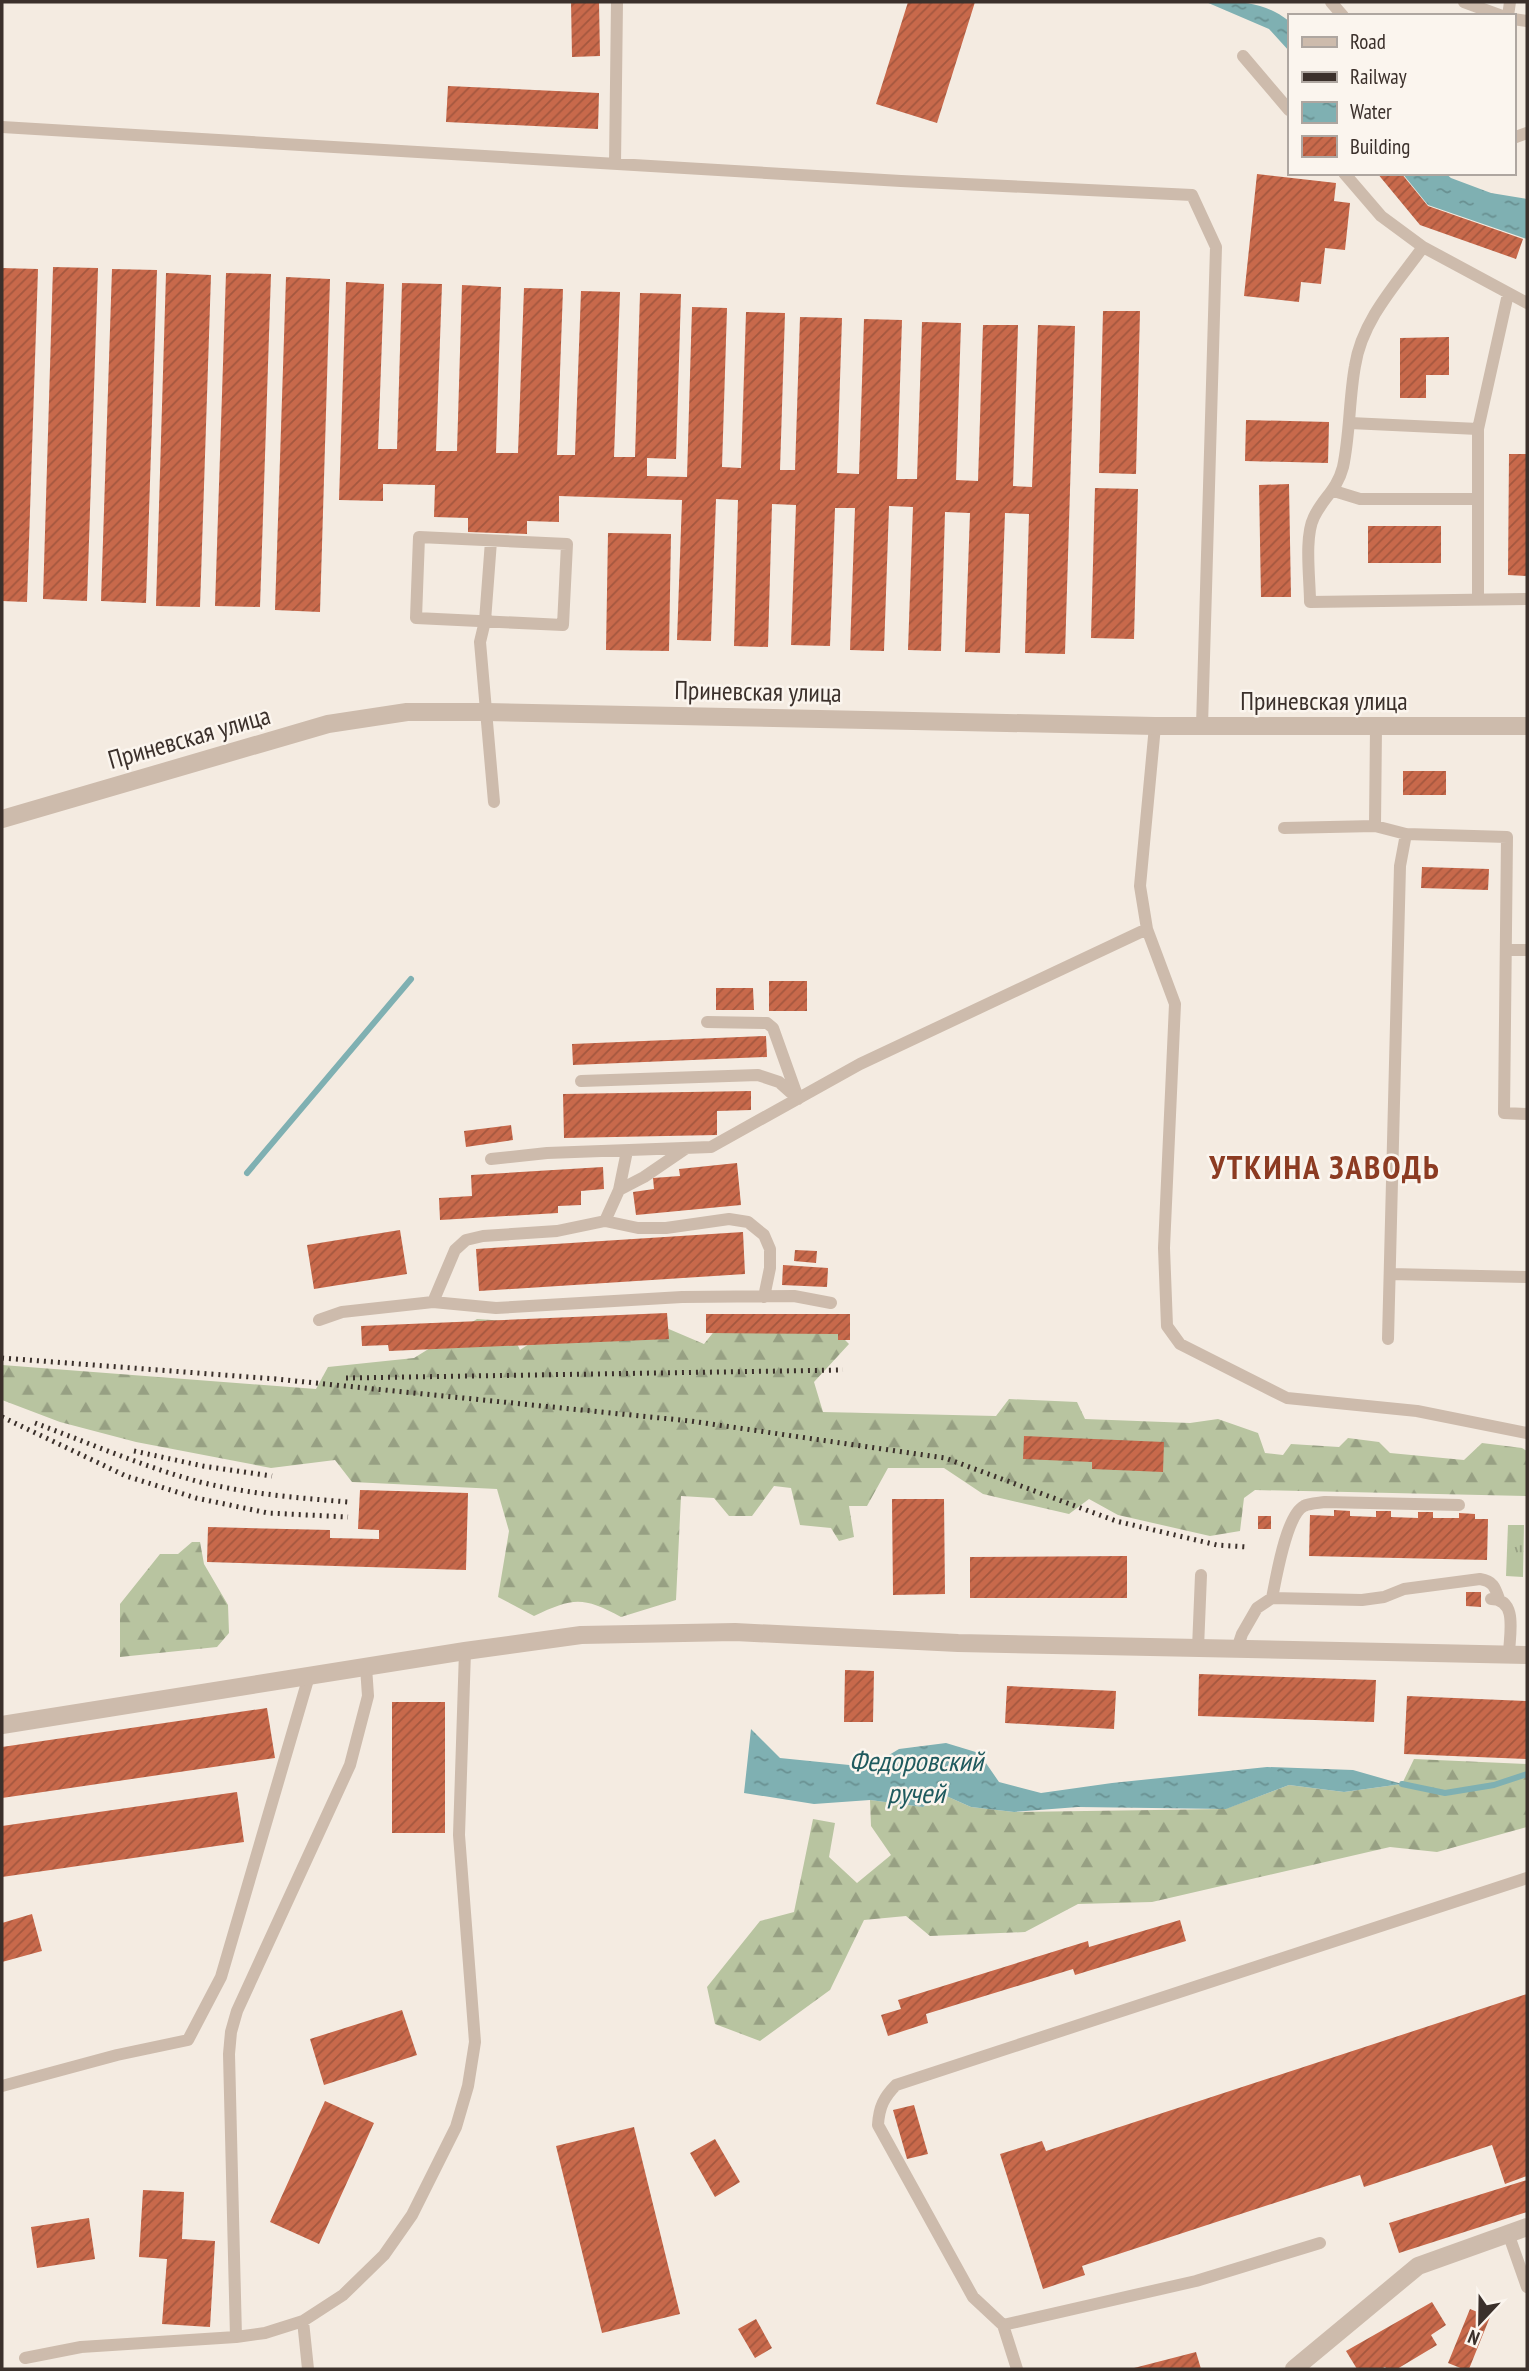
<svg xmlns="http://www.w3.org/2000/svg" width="1529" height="2371" viewBox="0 0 1529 2371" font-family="'PT Sans Narrow',sans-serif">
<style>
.forest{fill:url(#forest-firs)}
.park{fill:url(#park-tufts)}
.water{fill:url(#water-ripples)}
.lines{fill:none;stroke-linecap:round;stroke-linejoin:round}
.stream{stroke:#7fb0b2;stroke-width:6}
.building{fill:url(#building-hatch)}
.service{stroke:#cdbbac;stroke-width:12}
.minor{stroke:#cdbbac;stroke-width:18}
.rail{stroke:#3b302b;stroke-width:5;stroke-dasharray:2 5;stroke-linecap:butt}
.labels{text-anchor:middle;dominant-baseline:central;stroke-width:5;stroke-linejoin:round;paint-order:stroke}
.street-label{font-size:26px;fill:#3b302b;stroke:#fbf5ee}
.water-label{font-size:28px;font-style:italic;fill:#1f5a5e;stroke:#fbf5ee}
.district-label{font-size:33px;font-weight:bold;letter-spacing:2px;fill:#8c3b22;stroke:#fbf5ee}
</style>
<defs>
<pattern id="forest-firs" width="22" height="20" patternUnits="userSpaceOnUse" patternTransform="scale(1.75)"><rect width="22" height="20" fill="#b8c4a0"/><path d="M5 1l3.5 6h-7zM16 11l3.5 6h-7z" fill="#97a083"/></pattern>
<pattern id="park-tufts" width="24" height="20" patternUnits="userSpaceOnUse" patternTransform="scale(1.75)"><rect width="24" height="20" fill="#b8c4a0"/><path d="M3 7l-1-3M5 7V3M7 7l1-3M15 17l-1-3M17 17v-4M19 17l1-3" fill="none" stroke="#97a083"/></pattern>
<pattern id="water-ripples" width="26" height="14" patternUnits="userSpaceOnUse" patternTransform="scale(1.75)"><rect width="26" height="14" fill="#7fb0b2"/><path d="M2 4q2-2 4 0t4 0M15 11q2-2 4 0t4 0" fill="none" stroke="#699091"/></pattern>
<pattern id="building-hatch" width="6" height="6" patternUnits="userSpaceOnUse" patternTransform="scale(1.75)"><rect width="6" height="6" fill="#c8694b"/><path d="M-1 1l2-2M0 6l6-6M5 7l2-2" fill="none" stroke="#a4573f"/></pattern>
</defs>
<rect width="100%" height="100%" fill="#f4ebe1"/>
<path class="forest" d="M820,1315L849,1344L814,1382L823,1412L996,1416L1009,1399L1077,1402L1085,1419L1190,1423L1218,1419L1258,1433L1265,1453L1283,1455L1291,1444L1339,1447L1348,1438L1379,1442L1390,1453L1464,1460L1482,1443L1522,1448L1527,1451V1496L1255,1490L1244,1498L1240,1531L1210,1536L1118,1515L1089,1499L1069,1514L983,1494L944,1468H888L867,1506H849L854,1537L839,1541L831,1528L800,1525L791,1488L774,1486L752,1516H729L714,1498L681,1496L676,1600L621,1617C582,1596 573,1598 534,1616L498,1597L509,1531L497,1489L352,1482L335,1460L271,1468L136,1442L60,1422L2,1400V1365L316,1389L328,1367L414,1358L477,1319L506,1321L520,1350L547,1332L657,1324L704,1344L716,1329Z
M192,1542H200L204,1564L228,1605L229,1633L217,1647L120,1657V1604L160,1554H178Z
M1414,1759L1527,1764V1827L1437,1852L1390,1847L1152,1902L1078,1904L1025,1932L930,1936L906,1916L864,1920L830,1990L760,2041L715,2024L707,1987L760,1921L794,1912L813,1819L835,1823L829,1857L857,1883L891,1855L871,1826L870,1800L923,1807L944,1795L971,1807L1014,1812L1225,1809L1289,1785L1344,1792L1402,1784Z"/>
<path class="park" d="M1508,1525H1524L1523,1577L1506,1576Z"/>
<path class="water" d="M1206,2C1241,2 1261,0 1289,21V51L1269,29Z
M1402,173H1445L1451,178L1491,193L1527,199V239L1428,205Z
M751,1729L780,1758L869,1767L899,1749L946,1743L979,1753L999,1782L1041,1793L1112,1783L1267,1767L1353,1770L1402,1784L1344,1792L1289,1785L1226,1809L1078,1807L1014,1812L971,1807L944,1795L923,1807L870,1800L814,1804L744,1793Z"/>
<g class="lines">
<path class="stream" d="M247,1173L411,979
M1402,1784L1445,1793L1494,1785L1527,1774"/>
</g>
<path class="building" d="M571,2H599L600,56L572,57Z
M908,2H975L937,123L876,104Z
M448,86L599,93L598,129L446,122Z
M1377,173H1401L1428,206L1523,239L1516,259L1420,225Z
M1257,174L1336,183L1334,201L1350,203L1345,250L1325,248L1321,284L1301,282L1299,302L1244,296Z
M53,267L98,268L87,601L43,599Z
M2,268L38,269L27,602L2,601Z
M112,269L157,270L146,603L101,601Z
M166,273L211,275L200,607L156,606Z
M226,273L271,274L260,607L215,606Z
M286,277L330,279L320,612L275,610Z
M346,282L384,284L378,449H397L402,283L442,284L436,451H457L462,285L501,287L496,453H518L524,288L563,289L557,455H575L581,291L620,292L614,457H635L640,293L681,294L676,459L647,458V476L687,477L692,307L727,308L722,467L741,468L746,312L785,313L780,470H795L800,317L842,318L837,473L859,474L864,319L902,320L897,479H917L922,322L961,323L956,480L978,481L983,325H1018L1013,486L1032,487L1038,325L1075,326L1065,654L1025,653L1029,514L1005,513L1000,653L965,652L970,513L945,512L941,651L908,650L913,507L889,506L884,651L850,650L855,508H835L830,646L791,645L796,505L772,504L768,647L734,646L738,500L716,499L711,641L677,640L682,500L559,496V522L527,521V534L468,532V518L434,517L435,485L383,484V501L339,500Z
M1103,311H1140L1136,474L1099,473Z
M1449,337V375H1426V398H1400V338Z
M1246,420L1329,422L1328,463L1245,461Z
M1509,454H1527V576L1508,575Z
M1289,484L1291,597H1261L1259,485Z
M1095,488L1138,489L1134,639L1091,638Z
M1368,526H1441V563H1368Z
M608,533L671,534L669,651L606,650Z
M1403,771H1446V795H1403Z
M1422,867L1489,869L1488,890L1421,888Z
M769,981H807V1011H769Z
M716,988H753L754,1010H716Z
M766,1036L767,1057L573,1065L572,1044Z
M751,1091V1110L717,1111V1135L564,1138L563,1094Z
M511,1125L513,1140L466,1147L464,1131Z
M737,1163L741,1205L636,1215L633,1192L654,1189L653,1178L680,1176L679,1169Z
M603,1167L604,1189L581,1191V1205L558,1206V1213L440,1220L439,1198L472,1196L471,1175Z
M400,1230L407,1274L314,1289L307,1245Z
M743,1232L745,1274L479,1291L476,1249Z
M795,1250L817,1251L816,1263L794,1261Z
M783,1265L828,1268L827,1287L782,1285Z
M667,1313L669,1339L389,1351L388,1345L362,1346L361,1326Z
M706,1314H850V1340H838V1334L706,1333Z
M1024,1436L1164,1442L1163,1472L1092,1469V1462L1023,1459Z
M360,1490L468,1493L466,1570L207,1562L208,1527L330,1530V1538L379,1539V1530L358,1529Z
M892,1499H944L945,1594L893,1595Z
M1334,1510L1350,1511V1516L1376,1517V1511H1391V1517L1418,1518V1512H1433V1518H1459V1513L1475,1514V1519H1488L1487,1560L1309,1556L1310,1515L1334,1516Z
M1258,1516H1271V1529H1258Z
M1127,1556V1598H970V1557Z
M1466,1592H1481V1607L1466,1606Z
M845,1670L874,1671L873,1722H844Z
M1199,1674L1376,1680L1374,1722L1198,1716Z
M1007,1686L1116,1691L1114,1729L1005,1723Z
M1407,1696L1527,1701V1759L1404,1754Z
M392,1702H445V1833H392Z
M267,1708L275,1758L2,1798V1747Z
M237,1792L244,1842L2,1877V1826Z
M32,1914L42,1951L2,1962V1923Z
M1180,1920L1186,1941L1075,1975L1073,1969L926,2014L928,2023L888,2036L881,2015L901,2009L898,2000L1088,1941L1089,1947Z
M1527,1994V2176L1505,2184L1492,2145L1364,2187L1360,2175L1082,2266L1085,2275L1043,2289L1000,2154L1042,2141L1046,2151Z
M402,2010L417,2055L324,2085L310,2039Z
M325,2101L374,2123L319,2244L270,2222Z
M914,2105L928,2154L907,2159L893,2110Z
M634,2127L680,2314L602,2333L556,2146Z
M715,2139L740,2182L715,2197L690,2153Z
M1527,2180V2212L1399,2253L1389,2223Z
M143,2190L184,2192L182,2239L215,2241L210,2327L162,2324L167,2259L139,2257Z
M89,2218L95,2259L37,2268L31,2227Z
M1432,2302L1446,2325L1431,2335L1437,2345L1397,2369H1387L1385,2367L1381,2369H1357L1346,2351Z
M1470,2309L1490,2317L1469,2369H1463L1448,2363Z
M756,2319L772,2348L755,2358L738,2329Z
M1196,2352L1201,2369H1135L1134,2368Z"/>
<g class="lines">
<path class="service" d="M1331,2L1343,16
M1464,2L1502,16
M1508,16L1510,2
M1513,19L1527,21
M1243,56L1289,110
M2,127L901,181L1192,195L1216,247L1202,726
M1513,138L1527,133
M615,164L617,2
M1344,173L1381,216L1423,247L1527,303
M1423,247C1397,283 1362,320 1355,366C1349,399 1350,434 1343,467C1337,490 1323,498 1314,517C1304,537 1310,579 1310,602L1527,599
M1350,423L1478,429
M1334,491L1360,499H1478
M419,537L567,544L563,625L416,618Z
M491,541L485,621L480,642L494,802
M1478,600V429L1508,294
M1155,726L1140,886L1147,929L1175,1004L1164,1248L1167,1326L1180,1344L1287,1398L1417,1411L1527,1433
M1375,826L1376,727
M1284,828L1375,826L1406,834L1507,837L1504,1113L1527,1114
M1506,950H1527
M707,1022L767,1023L773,1028L798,1098
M581,1081L758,1075L779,1082L798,1099
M491,1159L547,1153L711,1147L860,1064L1147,929
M619,1190L644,1177L685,1149
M605,1221L619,1190L627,1151
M1390,1274L1527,1277
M433,1302L455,1250L466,1240L483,1236L557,1231L605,1221L638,1228H666L729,1219L748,1222L764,1235L770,1249V1268L764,1297
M319,1320L342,1312L433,1302L496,1308L682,1297L794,1296L831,1303
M1388,1339L1400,866L1406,834
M1272,1598C1276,1579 1286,1515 1304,1506C1309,1503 1319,1503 1325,1502L1459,1505
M1491,1599C1519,1599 1509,1636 1509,1655
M1198,1648L1201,1575
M1237,1649L1242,1634L1257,1608L1272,1598L1362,1600L1384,1597L1404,1589L1480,1579C1493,1581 1495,1587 1499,1599
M2,2086L117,2055L188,2040L221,1977L309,1676
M1508,2233L1527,2287
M1003,2325L1196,2281L1320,2243
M236,2337L229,2054L231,2032L237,2011L350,1765L368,1696L366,1667
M25,2358L81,2347L236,2337L265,2333L303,2321
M308,2369L303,2321L343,2295L384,2255L412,2215L456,2127L468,2086L475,2042L459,1835L465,1651
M1017,2369L1003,2325L973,2297L878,2125C879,2107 884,2097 896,2085L1527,1878"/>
<path class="minor" d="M2,819L328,724L407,712H486L1155,726H1527
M2,1725L465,1651L581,1635L735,1632L958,1643L1527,1655
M1294,2369L1418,2266L1527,2227"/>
<path class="rail" d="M2,1358L276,1379L690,1421L945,1458L1116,1521L1217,1545L1247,1547
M346,1378L843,1370
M2,1417L126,1476L196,1498L268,1513L348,1517
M35,1423C89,1443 144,1467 200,1482C249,1494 299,1498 348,1502
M134,1451L203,1466L272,1476"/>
</g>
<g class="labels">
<g class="street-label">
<text transform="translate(758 691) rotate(1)">Приневская улица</text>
<text x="1324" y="700">Приневская улица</text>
<text transform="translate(189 737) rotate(-16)">Приневская улица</text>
</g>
<g class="water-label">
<text x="916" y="1760">Федоровский<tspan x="916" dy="32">ручей</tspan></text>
</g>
<g class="district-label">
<text x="1325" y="1166">УТКИНА ЗАВОДЬ</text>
</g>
</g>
<rect width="1529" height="2371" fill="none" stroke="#3b302b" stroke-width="7"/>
<rect x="1288" y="14" width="228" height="161" fill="#fbf5ee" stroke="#aea6a0" stroke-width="2"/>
<rect x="1302" y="37" width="35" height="10" fill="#cdbbac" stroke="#aea6a0" stroke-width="2"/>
<text x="1350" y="49" font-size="21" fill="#3b302b">Road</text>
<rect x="1302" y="72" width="35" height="10" fill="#3b302b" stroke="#aea6a0" stroke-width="2"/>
<text x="1350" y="84" font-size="21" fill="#3b302b">Railway</text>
<rect x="1302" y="102" width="35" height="21" fill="url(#water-ripples)" stroke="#aea6a0" stroke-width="2"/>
<text x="1350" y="119" font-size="21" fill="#3b302b">Water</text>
<rect x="1302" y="136" width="35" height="21" fill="url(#building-hatch)" stroke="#aea6a0" stroke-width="2"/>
<text x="1350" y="154" font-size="21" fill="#3b302b">Building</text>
<g transform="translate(1480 2322) rotate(202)" stroke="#fbf5ee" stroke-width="5" paint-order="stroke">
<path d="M0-5L12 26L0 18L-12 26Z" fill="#3b302b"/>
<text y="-10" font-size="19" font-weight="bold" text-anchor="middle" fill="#3b302b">N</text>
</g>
</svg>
